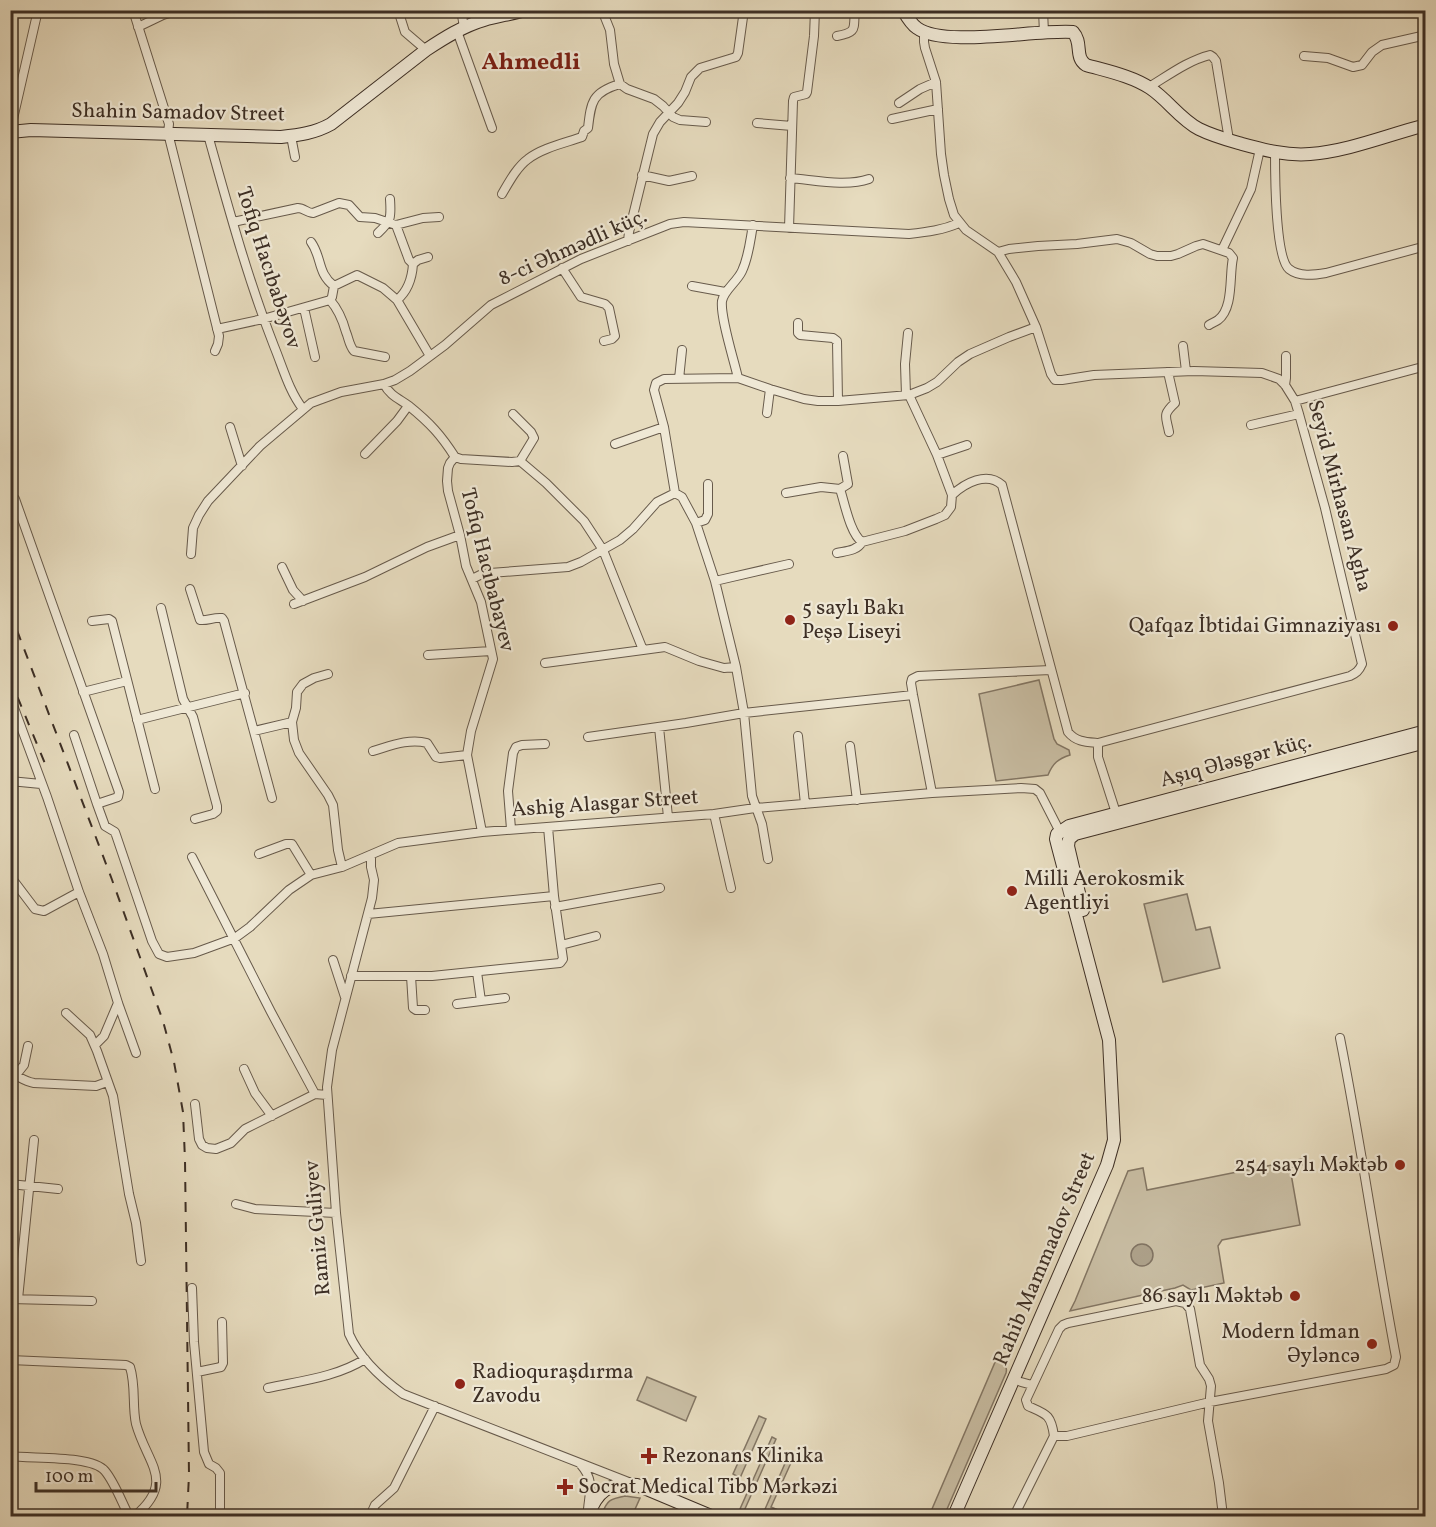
<svg xmlns="http://www.w3.org/2000/svg" width="1436" height="1527" viewBox="0 0 1436 1527" font-family="Vollkorn,serif">
<style>
.green{fill:#c9bea4;stroke:#837664;stroke-width:1.5}
.water{fill:#ada18a;stroke:#807362;stroke-width:1.5}
.lines{fill:none;stroke-linecap:round;stroke-linejoin:round}
.street-casing{stroke:#675a4b;stroke-width:10}
.secondary-casing{stroke:#3d2f25;stroke-width:14}
.street{stroke:#efe8d5;stroke-width:8}
.secondary{stroke:#efe8d5;stroke-width:12}
.rail{stroke:#3d2f25;stroke-width:2;stroke-dasharray:10 10;stroke-linecap:butt}
.poi-dot{fill:#8f2418;stroke:#efe8d5;stroke-width:2}
.labels{text-anchor:middle;dominant-baseline:central;stroke-width:4.5;stroke-linejoin:round;paint-order:stroke}
.street-label{font-size:21px;fill:#3d2f25;stroke:#efe8d5}
.poi-label{font-size:21px;fill:#3d2f25;stroke:#efe8d5;text-anchor:start}
.quarter-label{font-size:24px;font-weight:bold;fill:#7a1f14;stroke:#efe8d5}
</style>
<rect width="100%" height="100%" fill="#e6dbbe"/>
<filter id="stains"><feTurbulence type="fractalNoise" baseFrequency=".00333" numOctaves="4"/><feColorMatrix values="0 0 0 0 .2 0 0 0 0 .09 0 0 0 0 .02 0 0 0 .5 -.17"/></filter>
<radialGradient id="worn" r=".72"><stop offset=".6" stop-color="#630" stop-opacity="0"/><stop offset="1" stop-color="#630" stop-opacity=".3"/></radialGradient>
<path class="green" d="M1039,680L1054,739L1057,744L1069,750L1070,755C1058,759 1053,763 1048,775L996,781L979,694Z
M1187,894L1196,930L1210,927L1220,968L1163,982L1144,904Z
M1302,1159V1165L1290,1168L1300,1225L1222,1240L1218,1246L1224,1283L1191,1290L1183,1285L1175,1288L1070,1311L1075,1301L1128,1171L1143,1168L1147,1190Z
M996,1360C1003,1362 1008,1365 1006,1373L944,1516H929Z
M647,1377L696,1397L686,1421L637,1400Z
M759,1416L766,1419L740,1478L733,1474Z
M772,1437L776,1439L744,1511L740,1509Z
M790,1452L795,1454L771,1507L792,1516H762Z
M625,1496L640,1498L632,1516H608L602,1514C607,1500 610,1499 625,1496Z"/>
<path class="water" d="M1131 1255a11 11 0 1 1 22 0a11 11 0 1 1-22 0Z"/>
<g class="lines">
<g class="street-casing">
<path id="street" d="M133,10L169,124L168,133L219,336L218,344L215,351
M398,10L405,32L426,50
M461,10L464,27
M602,10L610,30L614,64L620,84L627,89L654,99L663,106L673,117L680,120L706,122
M1043,10L1044,33
M138,27L163,15L179,10
M457,31L492,128
M837,36C858,32 853,29 855,10
M1304,56L1328,58L1353,67L1362,65L1372,52L1382,45L1426,35
M1149,87C1169,75 1187,61 1210,55L1213,57L1216,61L1229,140
M899,103L920,89L936,82
M892,119L938,109
M757,123L792,126
M12,132L13,119L38,10
M208,135C228,206 247,277 274,346C283,368 289,391 303,409
M291,136L295,157
M1275,152C1275,172 1275,258 1289,269C1299,277 1314,275 1326,273L1426,246
M642,175L669,181L692,176
M790,178C815,180 846,187 869,179
M502,194C509,182 517,167 528,159C542,148 565,143 582,137L584,131L588,128C591,102 592,92 620,84
M233,222L298,208C304,208 307,213 313,213L339,203L349,205L360,217L375,218L396,225L423,218L439,217
M396,225L409,260L413,264
M789,228L793,101L794,97L806,94L807,92L814,36L815,10
M378,233C392,220 391,217 390,199
M628,241L629,232L653,134L660,122L678,103L685,92L691,77L700,68L736,57L738,53L744,10
M311,242C322,257 317,273 334,286
M1222,250L1251,189L1260,149
M998,252L1009,249L1038,246L1077,244L1117,239L1131,243L1150,254L1157,256H1171L1178,254L1196,246L1203,244L1229,253L1233,258C1229,275 1234,308 1218,320C1215,322 1212,323 1209,325
M562,268L581,297L605,304L609,308L615,336L612,339L604,341
M692,286L725,292
M330,300C337,308 343,321 346,332C349,339 349,345 354,351L385,357
M397,300C408,291 412,279 413,264L418,260L428,257
M304,308L315,357
M798,323V333L800,335L833,338L837,341L838,401
M217,329L263,319L330,300L332,297L334,286L357,275L383,288L397,300L430,356
M1183,346L1186,371
M1168,372L1175,403C1162,415 1166,416 1169,432
M738,378C734,360 720,317 722,301C724,290 737,282 742,271C749,256 750,241 753,225
M679,379L682,350
M384,384C390,396 400,399 409,406C430,423 441,435 455,457L461,459L512,462L520,461L546,483L584,521L603,550L643,650L665,647L699,661L724,668L736,667L744,713L752,796L762,824L768,859
M1285,385L1286,378V356
M906,395L905,364L908,333
M909,395L937,455L952,495
M1295,401L1426,366
M767,413L770,389
M513,414L531,432L534,438L520,461
M1251,425L1299,414
M230,427L242,466
M615,444L664,427
M365,454L397,421L408,406
M937,455L967,445
M843,456L848,484L840,489C845,504 850,533 862,542
M455,457L450,463L448,468L447,481L448,491L460,535L466,566L481,602L493,659L471,731L467,755L482,832
M10,493L15,499L119,792L118,797L97,804L105,826L115,832L152,941L159,954L167,957L194,953L235,938L250,927L289,890L311,875L342,867L398,843L482,832L714,814L755,808L932,793L1021,788L1035,789L1040,793L1061,834
M675,493L664,427L654,390L656,383L664,379L738,378L770,389L804,399L818,401H838L909,395L927,388L937,382L958,362L970,354L1009,337L1036,327
M675,493L682,497L696,523L715,581L736,667
M786,493L821,487L840,489
M696,523L705,520L708,514V484
M837,553C846,551 857,551 862,542L905,531L936,519L945,515L951,507L952,495C965,483 987,471 1002,485L1068,732C1076,742 1086,742 1098,743L1350,676C1356,673 1359,671 1362,664L1325,508L1299,414L1295,401L1285,385L1279,379L1262,373L1194,371L1094,375L1062,380H1055L1051,374L1036,327L1016,282L998,252L966,230L954,215L949,199L944,175L941,154L936,82L925,48L924,42V32
M191,554L193,528L199,515L208,501L260,446L311,403L341,392L384,384L395,380L410,371L445,345L491,305L581,259L670,224L684,222L909,234C927,232 943,230 959,223
M282,567L293,590L303,601
M472,579L480,575L490,573L568,567L581,562L620,540L633,529L657,502L675,493
M715,581L789,564
M190,589L200,620C207,621 214,617 222,618L224,621L272,798
M294,604L365,577L427,547L460,535
M161,608L183,699L193,717L217,806V811L213,814L195,819
M92,621L109,619L112,621L155,789
M428,655L491,651
M545,663L643,650
M328,674L314,678L303,684L297,692L296,708L292,722L294,740L299,753L328,795L333,805L338,850L342,867
M83,692L127,681
M10,697L47,797L79,892L103,954L118,1003L136,1053
M137,720L245,693
M659,727L668,817
M254,731L292,722
M74,735L97,804
M798,736L805,804
M588,737L686,723L744,713L913,695
M1098,743V757L1116,813
M850,746L857,800
M373,751C390,746 409,738 427,743L436,757L440,758L467,755
M10,781L41,784
M932,793L913,695L911,683L912,679L918,676L1051,670
M714,814L731,888
M511,829L508,791L513,753L516,747L522,745L545,744
M259,854L286,844H292L311,875
M371,855V867L374,880L372,898L332,1050L327,1087L336,1213L349,1334C360,1359 381,1378 403,1394L631,1483
M192,857L271,1012L315,1094L327,1095
M10,876L35,909L44,911L79,892
M555,907L660,888
M368,914L554,896
M561,945L596,936
M333,960L345,997
M477,972L481,1001
M351,976H432L560,963L563,959L554,896L548,827
M411,976L413,1008L416,1010H425
M457,1004L505,998
M66,1013L90,1035L97,1051L113,1096L129,1194L136,1223L141,1261
M95,1045L104,1036L118,1003
M244,1069L255,1093L272,1116
M10,1073C19,1076 23,1081 34,1083L96,1086L107,1082
M16,1075L24,1065L28,1046
M195,1104L199,1139L202,1145L207,1148L216,1149L231,1143L245,1129L315,1094
M10,1184L58,1189
M236,1204L255,1209L336,1213
M192,1288L194,1342L204,1452L209,1464L216,1468L220,1473V1516
M10,1299L92,1301
M18,1299L34,1140
M10,1360L126,1365L130,1367C136,1386 132,1406 136,1424C147,1464 176,1481 135,1516
M197,1372L221,1367L223,1363L222,1322
M1021,1382L1032,1385
M268,1388C300,1381 337,1377 365,1359
M1054,1436H1067L1210,1402L1386,1369L1394,1365L1396,1357C1376,1251 1361,1144 1340,1038
M10,1456C33,1459 92,1455 105,1471C115,1483 122,1503 129,1516
M581,1465C594,1480 590,1490 588,1509
M370,1516L375,1505L394,1488L435,1406
M1014,1516L1054,1436C1051,1414 1046,1414 1028,1406L1026,1400L1059,1329L1063,1325L1068,1323L1176,1301L1185,1303L1190,1309L1200,1365L1209,1379L1211,1386L1208,1421L1219,1483L1223,1516"/>
</g>
<g class="secondary-casing">
<path id="secondary" d="M903,10C907,17 911,24 917,28C944,48 1037,29 1073,32C1083,43 1074,57 1086,65C1107,71 1132,76 1150,88C1168,100 1180,119 1199,129C1213,136 1228,140 1242,144C1264,150 1287,156 1310,154C1349,151 1387,135 1426,125
M10,132L31,130L281,137C299,135 315,133 331,124L426,50C444,38 463,26 484,20C497,16 512,14 525,10
M1083,910L1068,846L1069,839L1075,834L1426,742
M588,1516C597,1491 609,1482 637,1485L711,1516
M954,1516L1107,1165L1114,1140L1109,1040L1058,847L1056,839L1057,834L1069,826L1426,731"/>
</g>
<use href="#street" class="street"/>
<use href="#secondary" class="secondary"/>
<path class="rail" d="M10,612L111,877L163,1021L174,1062L183,1112L185,1160L189,1475L187,1516
M10,679L46,766"/>
</g>
<g class="poi-dot">
<circle cx="790" cy="620" r="6"/>
<circle cx="1393" cy="626" r="6"/>
<circle cx="1012" cy="891" r="6"/>
<circle cx="1400" cy="1165" r="6"/>
<circle cx="1295" cy="1296" r="6"/>
<circle cx="1372" cy="1344" r="6"/>
<circle cx="460" cy="1384" r="6"/>
<path d="M646 1447h6v6h6v6h-6v6h-6v-6h-6v-6h6z"/>
<path d="M562 1478h6v6h6v6h-6v6h-6v-6h-6v-6h6z"/>
</g>
<g class="labels">
<g class="street-label">
<text transform="translate(178 113) rotate(1)">Shahin Samadov Street</text>
<text transform="translate(573 248) rotate(-24)">8-ci Əhmədli küç.</text>
<text transform="translate(268 268) rotate(72)">Tofiq Hacıbabəyov</text>
<text transform="translate(1339 496) rotate(75)">Seyid Mirhasan Agha</text>
<text transform="translate(487 570) rotate(76)">Tofiq Hacıbabayev</text>
<text transform="translate(1236 761) rotate(-15)">Aşıq Ələsgər küç.</text>
<text transform="translate(605 804) rotate(-4)">Ashig Alasgar Street</text>
<text transform="translate(318 1228) rotate(-95)">Ramiz Guliyev</text>
<text transform="translate(1045 1259) rotate(-67)">Rahib Mammadov Street</text>
</g>
<g class="poi-label">
<text x="802" y="608">5 saylı Bakı<tspan x="802" dy="24">Peşə Liseyi</tspan></text>
<text x="1381" y="626" text-anchor="end">Qafqaz İbtidai Gimnaziyası</text>
<text x="1024" y="879">Milli Aerokosmik<tspan x="1024" dy="24">Agentliyi</tspan></text>
<text x="1388" y="1165" text-anchor="end">254 saylı Məktəb</text>
<text x="1283" y="1296" text-anchor="end">86 saylı Məktəb</text>
<text x="1360" y="1332" text-anchor="end">Modern İdman<tspan x="1360" dy="24">Əyləncə</tspan></text>
<text x="472" y="1372">Radioquraşdırma<tspan x="472" dy="24">Zavodu</tspan></text>
<text x="662" y="1456">Rezonans Klinika</text>
<text x="578" y="1487">Socrat Medical Tibb Mərkəzi</text>
</g>
<g class="quarter-label">
<text x="531" y="63">Ahmedli</text>
</g>
</g>
<rect width="1436" height="1527" fill="none" stroke="#e6dbbe" stroke-width="36"/>
<rect x="12" y="12" width="1412" height="1503" fill="none" stroke="#3d2f25" stroke-width="3"/>
<rect x="18" y="18" width="1400" height="1491" fill="none" stroke="#3d2f25" stroke-width="1.5"/>
<path d="M36 1482v9h120v-9" fill="none" stroke="#3d2f25" stroke-width="3"/>
<text x="45" y="1482" font-size="18" fill="#3d2f25" stroke="#efe8d5" stroke-width="4.5" paint-order="stroke">100 m</text>
<rect width="100%" height="100%" filter="url(#stains)"/>
<rect width="100%" height="100%" fill="url(#worn)"/>
</svg>
